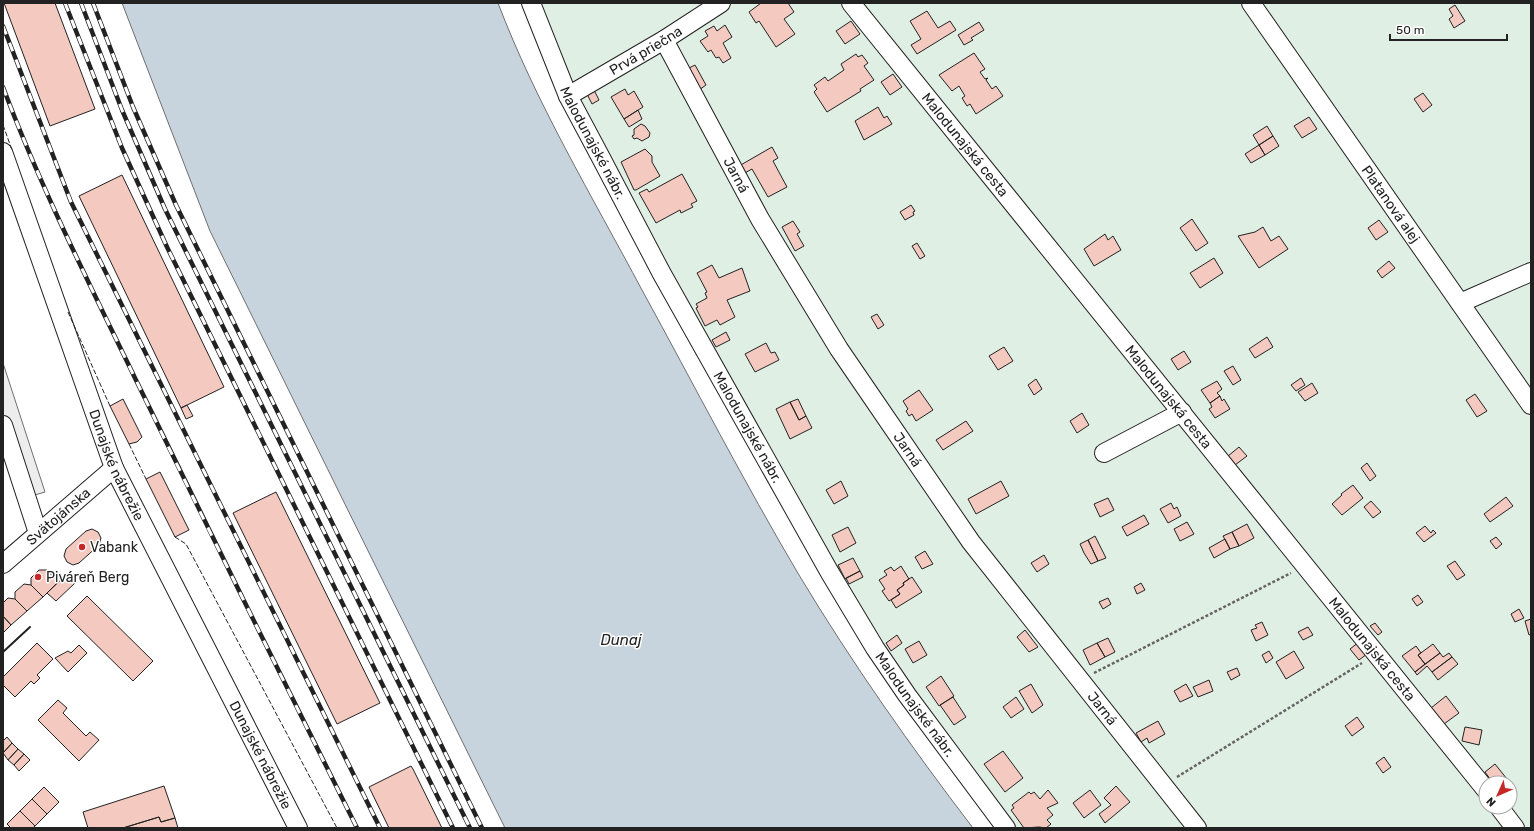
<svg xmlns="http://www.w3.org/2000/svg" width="1534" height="831" viewBox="0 0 1534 831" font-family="Rubik,sans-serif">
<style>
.green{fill:#e0efe3;stroke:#6f6f6f;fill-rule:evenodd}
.parking{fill:#ededed;stroke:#6f6f6f}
.water{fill:#c7d3dd;stroke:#6f6f6f}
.building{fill:#f3c9c0;stroke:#222}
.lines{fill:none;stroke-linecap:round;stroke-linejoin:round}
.minor-casing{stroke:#222;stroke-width:20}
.path{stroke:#646464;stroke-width:2.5;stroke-dasharray:3 2;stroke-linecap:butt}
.minor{stroke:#fff;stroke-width:18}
.rail-casing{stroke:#222;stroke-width:4.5}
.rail{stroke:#fff;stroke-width:3;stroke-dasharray:9;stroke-linecap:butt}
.fence{stroke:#222;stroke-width:1;stroke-dasharray:5 2;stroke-linecap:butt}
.wall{stroke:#222;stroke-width:2}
.poi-dot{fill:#c62828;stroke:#fff;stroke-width:1.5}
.labels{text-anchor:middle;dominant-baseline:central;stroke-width:3;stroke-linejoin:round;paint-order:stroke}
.street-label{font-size:14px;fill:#222;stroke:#fff}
.poi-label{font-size:14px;fill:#222;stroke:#fff;text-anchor:start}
.water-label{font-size:15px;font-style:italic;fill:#222;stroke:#fff}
</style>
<rect width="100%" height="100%" fill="#fff"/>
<path class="green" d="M536,3H1531V828H1014L995,804L890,656L774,460L604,153ZM1486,783H1510V807H1486Z"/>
<path class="parking" d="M3,363L45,492L21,499L3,445Z"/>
<path class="water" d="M122,3H498C536,103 592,196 642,290C694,385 744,482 799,575C852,663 911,747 973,828H505L210,231Z"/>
<path class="building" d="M4,3H55L95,109L50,126Z
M761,3H788L794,12L784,19L795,34L776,47L759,21L756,23L749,12Z
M1455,5L1465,21L1454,28L1449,19L1453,16L1449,9Z
M927,11L938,28L950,21L956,30L917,54L911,45L921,39L910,21Z
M851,21L860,34L845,44L836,31Z
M979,22L984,30L971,38L973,40L964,45L958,35Z
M725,25L732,37L723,43L731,58L723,63L719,57L716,58L711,50L708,52L700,41L708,36L705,31L714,26L717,31Z
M974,53L985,69L980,72L985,79L988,78L986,80L992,89L996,86L1003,96L976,114L970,104L967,106L962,98L965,96L959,86L952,91L939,75Z
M856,54L858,57L862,55L868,63L864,66L874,80L860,89L861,91L827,112L814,92L817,89L814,85L825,77L828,81L844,70L841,64Z
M695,65L706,85L699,90L687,69Z
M893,74L902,87L890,95L881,82Z
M593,88L599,100L592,104L586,92Z
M625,89L628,95L634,91L643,107L624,119L611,97Z
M1423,93L1432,105L1423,112L1414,99Z
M878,107L884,118L887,116L892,124L864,140L855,121Z
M638,110L642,119L629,127L624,119Z
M1309,117L1317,129L1302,138L1294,126Z
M641,124L645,126L650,133L649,137L642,141L637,138L634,139L632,136L634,135V129Z
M1267,126L1273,136L1259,145L1253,135Z
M1273,136L1279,146L1265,155L1259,145Z
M1259,145L1265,155L1251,163L1245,154Z
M772,147L778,158L773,161L787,187L768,197L752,169L743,174L739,166Z
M645,149L652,156V162L660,176L636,190H634L621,162Z
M682,174L697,201L691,204L693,207L681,213L680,210L656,223L639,193L647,189L649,192Z
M122,175L224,387L181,408L79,196Z
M911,205L915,211L913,212L914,215L905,220L900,212Z
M1192,219L1208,243L1196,251L1180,228Z
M1379,220L1388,232L1376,240L1368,228Z
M793,221L800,232L797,234L804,246L795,251L782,227Z
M1263,227L1271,241L1279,236L1288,249L1259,268L1238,236L1255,232Z
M1105,234L1108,240L1113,236L1121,250L1094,266L1084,249Z
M917,243L925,256L920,259L912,246Z
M1214,258L1223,273L1200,288L1190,273Z
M1389,261L1395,268L1382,278L1377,271Z
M712,265L719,278L742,268L750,291L727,300L735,317L720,325L717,320L705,326L696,308L698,307L696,304L707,298L705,293L707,292L697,273Z
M877,314L884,325L878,329L871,317Z
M726,332L730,340L716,347L712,340Z
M1267,337L1273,347L1255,358L1249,349Z
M766,343L771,353L775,352L779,360L755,372L745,354Z
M1004,347L1013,361L998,370L989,356Z
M1184,351L1191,362L1178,370L1171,359Z
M1233,366L1241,380L1233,385L1224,371Z
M1301,378L1305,385L1296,391L1291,385Z
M1036,379L1042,389L1034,395L1028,385Z
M1217,381L1222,389L1217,393L1220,396L1210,403L1201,390Z
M1312,383L1318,393L1305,401L1298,392Z
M919,390L933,410L916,421L912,414L909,416L906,411L908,409L903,401Z
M1475,394L1487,411L1477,417L1466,400Z
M1220,396L1222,401L1224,399L1230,409L1215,418L1209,409L1212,407L1210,403Z
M123,399L142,437L137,442L129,444L110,406Z
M798,399L806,416L799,420L790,402Z
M790,402L799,420L806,416L812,428L790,439L776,409Z
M187,405L193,416L186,419L181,408Z
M1082,413L1089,425L1077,433L1070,421Z
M966,421L973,431L943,450L936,440Z
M1239,447L1247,456L1235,465L1228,456Z
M1367,463L1376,476L1370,481L1361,468Z
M160,472L189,530L175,537L146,479Z
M841,481L848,496L834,504L826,490Z
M1001,481L1009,496L976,514L968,499Z
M1353,485L1363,498L1342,515L1332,504L1342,495L1341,494Z
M276,492L380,703L337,724L233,513Z
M1506,497L1513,506L1490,522L1484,514Z
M1108,498L1114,510L1100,517L1094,504Z
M1371,501L1381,512L1373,518L1364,507Z
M1171,503L1174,509L1177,507L1181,516L1168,523L1160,509Z
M1144,515L1149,524L1127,536L1122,527Z
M1187,522L1194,534L1180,541L1174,529Z
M1247,524L1254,538L1239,546L1232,532Z
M1425,526L1431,533L1433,530L1436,533L1424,542L1416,533Z
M848,527L856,543L840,552L832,535Z
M92,529L98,532L101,538L99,545L79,563L73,565L67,562L64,556L66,549L86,531Z
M1232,532L1239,546L1230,549L1223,536Z
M1095,536L1106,558L1098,561L1088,540Z
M1496,537L1502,544L1496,549L1490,541Z
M1225,539L1230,549L1214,558L1209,548Z
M1088,540L1098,561L1091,564L1084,553L1080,544Z
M925,551L933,564L922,569L915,557Z
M1044,555L1049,564L1037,572L1031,563Z
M853,558L860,571L845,579L838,565Z
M1455,561L1465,575L1457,580L1447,566Z
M901,566L909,579L903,583L904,585L897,590L900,594L889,601L882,591L885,589L879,580L887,575L884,571L891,567L894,571Z
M39,570H47L58,582L43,597L31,585V578Z
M860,571L863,577L849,584L846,578Z
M66,575L75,583L56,601L47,593Z
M912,577L922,592L896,608L891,600L900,594L897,590L904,585L903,583Z
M1141,583L1145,590L1137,594L1134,587Z
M24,584L31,585L43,597L27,611L15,599V592Z
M1418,595L1423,602L1417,606L1412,599Z
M87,596L153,661L133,681L67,616Z
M8,598L15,599L27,611L11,625L3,616V603Z
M1108,598L1111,604L1103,609L1099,602Z
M1519,609L1524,618L1515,622L1511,614Z
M3,616L11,625L3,633Z
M1531,619V634L1529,635L1525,621Z
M1262,622L1268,635L1256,641L1251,630L1257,628L1255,625Z
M1375,623L1382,632L1378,635L1370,626Z
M1308,627L1313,635L1303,640L1298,632Z
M1025,630L1038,647L1029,652L1017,637Z
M897,635L902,643L891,651L886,643Z
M1108,638L1115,652L1105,657L1097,643Z
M919,641L927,655L913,663L905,649Z
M1359,642L1367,654L1359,660L1350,649Z
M37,643L53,659L37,675L40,678L34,684L31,681L15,697L3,685V677Z
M1097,643L1105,657L1090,665L1083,650Z
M1433,644L1440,653L1425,664L1418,655Z
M79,645L87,653L68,672L55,658L68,651L71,653Z
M1416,646L1421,653L1418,655L1425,664L1415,672L1402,656Z
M1269,651L1273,658L1266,663L1262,655Z
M1294,651L1304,668L1286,679L1276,662Z
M1440,653L1443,657L1449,653L1452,657L1432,672L1427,666L1417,675L1415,672Z
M1452,657L1458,664L1438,680L1432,672Z
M1237,668L1240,675L1231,680L1227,672Z
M941,676L954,696L939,706L926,687Z
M1209,680L1213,691L1198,697L1193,687Z
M1031,684L1043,705L1032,713L1019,691Z
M1186,684L1193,696L1180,702L1174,691Z
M1446,696L1459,713L1444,724L1431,708Z
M953,697L966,717L954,725L940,705Z
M1016,697L1024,709L1011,718L1003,707Z
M58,700L67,708L63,713L86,736L90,732L99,740L79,761L38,720Z
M1357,717L1364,727L1352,736L1345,726Z
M1158,721L1165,734L1149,743L1147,738L1141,742L1136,733Z
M1465,727L1482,730L1479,745L1462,741Z
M7,737L12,743L3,753V741Z
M12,743L18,749L8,760L3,753Z
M18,749L24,754L14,765L8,760Z
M1003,751L1023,778L1005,792L984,764Z
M24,754L30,760L19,771L14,765Z
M1384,757L1391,767L1383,773L1376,763Z
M1495,764L1511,784L1510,785V783H1493L1485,772Z
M411,766L413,769L442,828H389L369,787Z
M164,786L175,818L161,822L159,817L123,828H88L83,812Z
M1116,786L1130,802L1105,823L1099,814L1111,805L1104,798Z
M44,787L59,802L47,814L32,799Z
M1048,790L1058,803L1047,808L1053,815L1047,820L1051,824L1046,828L1039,827L1024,828L1011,810L1014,808L1012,805L1029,792L1031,794L1034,792L1040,799Z
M1090,790L1101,805L1084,818L1073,803Z
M32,799L47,814L35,826L20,811Z
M20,811L35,826L33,828H11L7,824Z
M159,817L161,822L175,818L178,828H123Z"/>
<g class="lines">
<g class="minor-casing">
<g id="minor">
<path id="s1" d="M531,3L568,96L600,156L662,274L830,573L875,648L907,695L1006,828"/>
<path id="s2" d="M851,3L1486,790"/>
<path id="s3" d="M1251,3L1531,405"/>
<path id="s4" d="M664,40L760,219L839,349L971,542L1197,828"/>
<path id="s5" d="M568,96L664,40L721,3"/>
<path id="s6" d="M3,152L114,468L298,828"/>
<path d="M1460,303L1531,272"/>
<path d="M3,425L38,533"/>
<path d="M1104,453L1182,412"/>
<path id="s7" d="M3,564L114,468"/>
<path d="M1499,807L1515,828"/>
</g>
</g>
<path class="path" d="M1094,673L1291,573
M1177,777L1362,663"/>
<use href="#minor" class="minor"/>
<g class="rail-casing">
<path id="rail" d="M65,3L122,148L167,247L453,828
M81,3L122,110L165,209L470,828
M93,3L133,107L176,205L482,828
M3,26L71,202L380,828
M3,87C40,186 88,281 134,376C207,527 282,678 357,828"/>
</g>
<use href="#rail" class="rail"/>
<path class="fence" d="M3,125L12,150
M68,312L110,406
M129,444L146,479
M175,537L186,544L337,828"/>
<path class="wall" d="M3,652L30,627"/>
</g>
<g class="poi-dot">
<circle cx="82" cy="547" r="4"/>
<circle cx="38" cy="577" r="4"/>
</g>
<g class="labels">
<g class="street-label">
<text stroke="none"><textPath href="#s5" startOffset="90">Prvá priečna</textPath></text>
<text stroke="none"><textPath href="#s1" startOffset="153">Malodunajské nábr.</textPath></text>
<text stroke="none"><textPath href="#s2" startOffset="182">Malodunajská cesta</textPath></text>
<text stroke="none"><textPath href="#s4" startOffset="153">Jarná</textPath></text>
<text stroke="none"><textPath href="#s3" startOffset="245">Platanová alej</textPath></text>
<text stroke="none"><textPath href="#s2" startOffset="506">Malodunajská cesta</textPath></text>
<text stroke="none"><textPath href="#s1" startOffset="477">Malodunajské nábr.</textPath></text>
<text stroke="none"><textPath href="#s4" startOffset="477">Jarná</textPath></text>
<text stroke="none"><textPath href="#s6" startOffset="333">Dunajské nábrežie</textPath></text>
<text stroke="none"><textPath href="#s7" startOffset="73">Svätojánska</textPath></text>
<text stroke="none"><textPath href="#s2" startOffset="830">Malodunajská cesta</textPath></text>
<text stroke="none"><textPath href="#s1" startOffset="801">Malodunajské nábr.</textPath></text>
<text stroke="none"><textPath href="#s4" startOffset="801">Jarná</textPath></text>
<text stroke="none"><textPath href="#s6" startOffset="657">Dunajské nábrežie</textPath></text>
</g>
<g class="poi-label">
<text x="90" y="547">Vabank</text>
<text x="46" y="577">Piváreň Berg</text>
</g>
<g class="water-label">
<text x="621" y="640">Dunaj</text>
</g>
</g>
<rect width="1534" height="831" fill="none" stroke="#222222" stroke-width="8"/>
<g transform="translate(1498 795) rotate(225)"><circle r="19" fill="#ffffff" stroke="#a7a7a7"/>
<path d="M0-3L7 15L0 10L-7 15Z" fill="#c62828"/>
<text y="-6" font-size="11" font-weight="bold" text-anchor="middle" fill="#222222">N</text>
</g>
<path d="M1390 34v6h117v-6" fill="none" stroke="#222222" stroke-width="2"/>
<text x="1396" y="34" font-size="12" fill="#222222" stroke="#ffffff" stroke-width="3" paint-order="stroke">50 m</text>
</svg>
